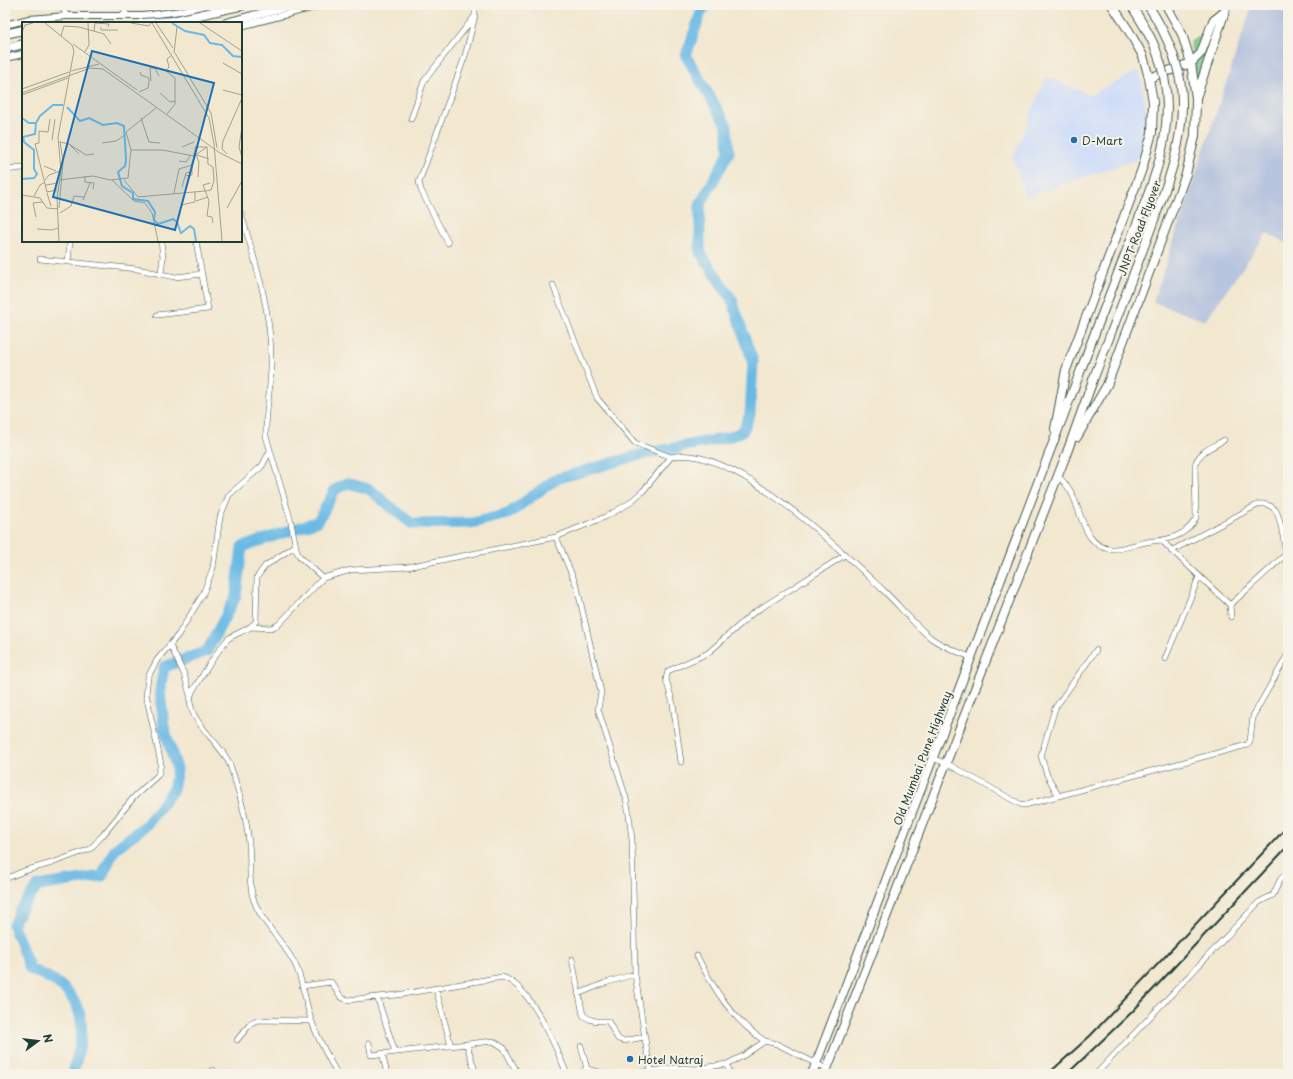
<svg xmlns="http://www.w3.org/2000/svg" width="1293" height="1079" viewBox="0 0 1293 1079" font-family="'Playpen Sans',sans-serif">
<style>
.built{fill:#ccdbfa}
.industrial{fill:#b8c5de}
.grass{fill:url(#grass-tufts);stroke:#4a8360}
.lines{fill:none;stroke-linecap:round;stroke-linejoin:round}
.river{stroke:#6bb9e5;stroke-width:11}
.minor-casing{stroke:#3f564b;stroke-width:6}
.tertiary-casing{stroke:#3f564b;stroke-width:8}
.trunk-casing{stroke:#3f564b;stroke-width:10}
.minor{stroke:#fff;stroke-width:5}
.tertiary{stroke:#fff;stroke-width:6}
.trunk{stroke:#fff;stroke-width:8}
.rail{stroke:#1f3d34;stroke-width:2}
.trunk-bridge-casing{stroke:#3f564b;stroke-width:10;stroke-linecap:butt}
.trunk-bridge{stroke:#fff;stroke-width:8}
.poi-dot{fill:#1f6fb2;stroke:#f7f3e8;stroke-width:1.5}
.labels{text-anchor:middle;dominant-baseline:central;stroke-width:4;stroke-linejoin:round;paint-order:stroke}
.poi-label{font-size:11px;fill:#1f3d34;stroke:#f7f3e8;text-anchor:start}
.street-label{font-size:11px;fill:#1f3d34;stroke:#f7f3e8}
.inset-river{fill:none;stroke:#6bb9e5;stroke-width:2}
.inset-road{fill:none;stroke:#9ea391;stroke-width:1}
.view{fill:#1f6fb2;fill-opacity:0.15;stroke:#1f6fb2;stroke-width:2}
.inset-edge{fill:none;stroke:#1f3d34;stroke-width:2}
</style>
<defs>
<pattern id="grass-tufts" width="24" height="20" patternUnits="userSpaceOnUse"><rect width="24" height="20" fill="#74c98d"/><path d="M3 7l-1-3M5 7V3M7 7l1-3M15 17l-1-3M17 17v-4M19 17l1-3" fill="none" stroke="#5fa474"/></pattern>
</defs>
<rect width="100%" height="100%" fill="#f7f3e8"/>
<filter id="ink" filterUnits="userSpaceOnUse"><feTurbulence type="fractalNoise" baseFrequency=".025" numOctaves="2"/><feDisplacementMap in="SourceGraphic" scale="8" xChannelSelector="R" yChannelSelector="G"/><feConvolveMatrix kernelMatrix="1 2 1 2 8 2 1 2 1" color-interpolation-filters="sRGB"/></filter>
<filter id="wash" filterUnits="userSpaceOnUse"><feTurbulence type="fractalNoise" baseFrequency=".012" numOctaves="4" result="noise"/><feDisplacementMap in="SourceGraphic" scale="16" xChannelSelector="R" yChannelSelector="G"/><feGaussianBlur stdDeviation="0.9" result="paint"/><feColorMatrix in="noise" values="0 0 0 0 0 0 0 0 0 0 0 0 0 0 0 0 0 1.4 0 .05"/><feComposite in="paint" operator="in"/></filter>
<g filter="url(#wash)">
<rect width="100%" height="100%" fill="#f2e7cf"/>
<path class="built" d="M1140,70L1147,115L1138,159L1026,197L1013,158L1046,77L1090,95Z"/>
<path class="industrial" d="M1252,5H1288V244L1267,233L1205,321L1153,302Z"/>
<path class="grass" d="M1215,29L1198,78L1190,42Z"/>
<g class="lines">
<path class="river" d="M73,1074C81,1039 92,1013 60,985C52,978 40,974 30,969L13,925L20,910L38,886L102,876L115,849L146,825L173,790L177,769L164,727L160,691L164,667L207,651L236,596L242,547L318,521L335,490L347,483L369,489L412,524L472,523L508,514L556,479L639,455L730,437L743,431L750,414L753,362L732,300L700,252V205L729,152L727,126L686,56L701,12L707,5"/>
</g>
</g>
<g filter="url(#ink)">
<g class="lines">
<g class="minor-casing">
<path id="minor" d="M61,5L67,16
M121,5L127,15
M411,119L424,81L474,17
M5,170L23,168
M241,213C255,261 271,309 271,359C272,385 265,410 266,436L290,518L297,552L300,557L323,578L351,570L407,567L556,537L605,517L628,504L643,491L671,457C730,442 843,552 884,591C900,606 914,625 931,638C943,647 959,652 972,658
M448,243L421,190L419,182L465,56L475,16V5
M40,259L137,269L175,277L202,274
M68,262L70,241
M161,273L163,257L161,241
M553,285L597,398L635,443L671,457
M157,315L208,309L196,241
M1058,476C1063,481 1068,486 1071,492C1082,511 1083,547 1111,549C1125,550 1139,542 1153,541C1170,540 1188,534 1196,518L1195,465C1199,451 1213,447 1224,440
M556,537L577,587L601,692L598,709L626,798L629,815L632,840L635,974L648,1058L652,1074
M1162,541L1230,605L1231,617
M295,546L265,566L257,577L256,621C251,630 237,632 228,639C216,651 203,676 193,690C179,716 222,742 230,765C238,788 247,820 249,844C251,862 248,881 253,898C261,923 284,942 295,964C303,980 305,1002 311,1019C317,1038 328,1056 337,1074
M1171,551L1259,504C1265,503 1273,506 1276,511C1280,518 1286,547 1285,555L1230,605
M251,627L271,628L278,625L323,578
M170,645L184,674L190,695
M1165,659L1199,577
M934,759L946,763L1020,804L1025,805L1247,745L1250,741L1253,716L1288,654
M681,762L673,704L666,679L668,671L708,653L753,613L845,555
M1058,795L1047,775L1041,756L1055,708L1096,650
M5,879L24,871L52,863L90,849L103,835L134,797L158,775L161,764L146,694L148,677L157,660L178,635L203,594L213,568L220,517L229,495L262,466L270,451
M697,956C713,988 734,1022 765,1041
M572,959L583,1015C591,1022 598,1021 608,1021L618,1039L624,1041L644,1037
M302,986L331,982L341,997L347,1000L397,995L502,977C531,985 556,1048 567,1074
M436,989L451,1046
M578,994L605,983L635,974
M377,997L395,1052
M237,1040L251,1023L257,1020L311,1021
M369,1043L371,1055L493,1041L504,1048L518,1074
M467,1045L476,1074
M581,1046L587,1069
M382,1053L387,1074
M727,1064L743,1056L765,1041L777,1044L827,1069
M213,1070L214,1074
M578,1074L587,1069L606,1074
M627,1074L676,1068L696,1069L727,1064L730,1074
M1096,1074L1259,902L1273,895L1280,880L1288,871"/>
</g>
<g class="tertiary-casing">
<path id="tertiary" d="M5,25L29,19L67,16H143L181,11L208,5
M241,26L322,5
M5,58L23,54"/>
</g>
<g class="trunk-casing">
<path id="trunk" d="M226,23L293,5
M5,34L23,30
M5,49L23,44
M1149,78L1191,63L1201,53L1213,21L1223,13
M1197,95L1227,5
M1055,429L1066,370L1142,169L1152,133L1153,102L1149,78L1143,56L1129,31L1112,5
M1077,437L1107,385L1186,174L1195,136L1196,98L1191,63L1182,34L1166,5
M812,1074L1079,375
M825,1074L1066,455L1093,380"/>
</g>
<use href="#minor" class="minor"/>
<use href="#tertiary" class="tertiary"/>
<use href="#trunk" class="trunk"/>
<path class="rail" d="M1048,1074L1091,1035L1288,826
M1067,1074L1132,1012L1288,846"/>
<g class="trunk-bridge-casing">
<path id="trunk-bridge" d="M142,23L172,21L244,5
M1079,375C1096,329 1114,284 1131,239C1155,177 1183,117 1156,50C1150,34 1140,19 1131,5
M1093,380C1110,335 1128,289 1145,244C1162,197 1183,152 1182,101C1182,67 1166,33 1148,5"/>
</g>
<use href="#trunk-bridge" class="trunk-bridge"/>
</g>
</g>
<g class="poi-dot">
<circle cx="1074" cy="140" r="4"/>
<circle cx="630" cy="1059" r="4"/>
</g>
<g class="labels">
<g class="poi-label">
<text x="1082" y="140">D-Mart</text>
<text x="638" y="1059">Hotel Natraj</text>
</g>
<g class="street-label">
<text transform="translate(1139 228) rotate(-69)">JNPT Road Flyover</text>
<text transform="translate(922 758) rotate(-69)">Old Mumbai Pune Highway</text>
</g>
</g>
<g transform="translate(22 22)">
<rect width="220" height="220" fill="#f2e7cf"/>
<path class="inset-river" d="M150,1L163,9L182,13L188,21L200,23L211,34L220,35M45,85L58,99L67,96L81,103L95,101L102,104L104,138L103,144L96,150L100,164L111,171V177L126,179L133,190L132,198L136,202L151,197L155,200L159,211L168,204L172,207L174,219M0,96L7,101H14L18,94L31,83H41M0,157L12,156L15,152L12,147V128L2,120L1,115L13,112L14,101"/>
<path class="inset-road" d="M23,1L50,23L52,29L36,115L39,149L35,176L37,219M109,1L127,4L129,1M130,1L187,96L192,122L200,219M134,1L151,26M178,1L220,29M79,5V8H96M72,9L73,1L87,2L86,5M0,10L3,3L11,1M39,14L42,4L57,5L82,12L89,22M51,22L115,68M63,30L67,23L66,1M152,31L155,5M153,31L189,91L195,126M201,41L220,52M49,49L77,42M129,59L128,46H133L137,54M0,67L47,50M201,68L220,73M117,70L126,66L127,60V56L119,53L118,50M0,71L68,46L81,47L198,131L220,142M138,71L148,80L153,79M0,73L46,56M145,92L153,82V56L144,49L147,45L145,37L150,33M119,96L127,120L138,121M28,97L26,110L17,109V121L13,122L25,170L35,168M220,105L217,125L220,135M30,118L33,97M38,120L47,122L64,133L72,132M80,121L94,119L103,113M48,123L57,132M160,125L172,120M109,128H140L172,134L185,125H173V129L172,131V134L171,138L170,141V153L163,154M205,132L200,127L201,119L220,76M174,133L177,140L176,155M175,133L187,137M157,139L164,140L168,134M22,144L34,149M63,154V160L72,161L71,167M23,158L27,153L38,149M37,158L71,154L88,158L106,156L109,128L104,110L134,86M90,158L112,179L123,181L130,191L136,219M102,158L116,175L183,169M188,161L181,163L187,179L185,194L190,195L191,201M24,163L36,161M160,165L164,151L170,149M183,169L189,168L192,159L191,145L186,142L185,125M25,171L29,184M152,171L157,147L170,143M0,173L18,176L25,186L36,187M12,174L18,163L23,160M61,178L68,161M174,179L186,175M159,183L173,180V169M37,186L41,140L38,119M205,186L220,159M38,191L49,184L52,174L63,175M14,195L11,181L21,180M15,207L30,208L36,206"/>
<path class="view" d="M70,29L192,61L153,208L31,175Z"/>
<rect width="220" height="220" class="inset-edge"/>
</g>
<rect width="1293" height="1079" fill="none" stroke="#f7f3e8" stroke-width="20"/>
<g transform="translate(38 1041) rotate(75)" stroke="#f7f3e8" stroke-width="3" paint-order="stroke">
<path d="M0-3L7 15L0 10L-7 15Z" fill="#1f3d34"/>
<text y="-6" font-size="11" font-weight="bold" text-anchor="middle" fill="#1f3d34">N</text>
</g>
</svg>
